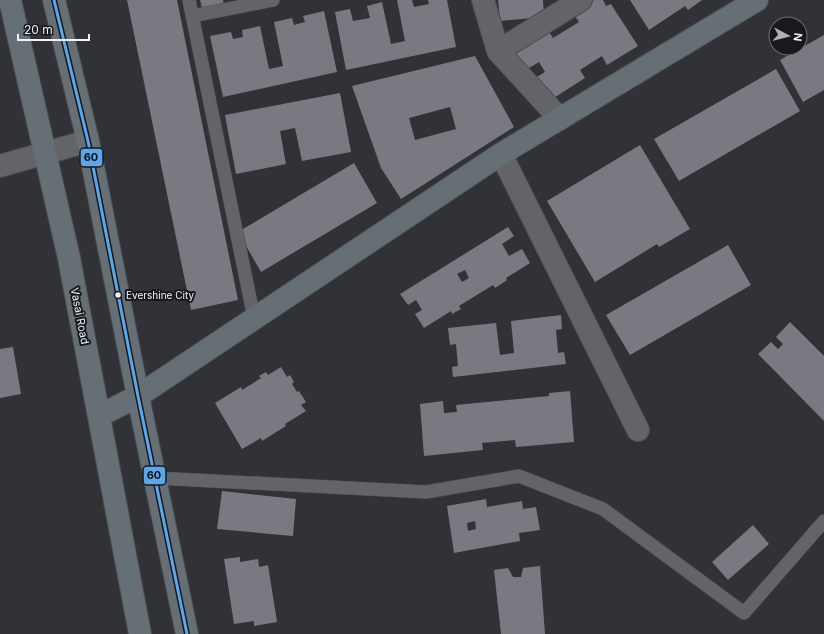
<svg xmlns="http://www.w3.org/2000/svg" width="824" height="634" viewBox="0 0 824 634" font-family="Inter,sans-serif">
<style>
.building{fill:#797a81;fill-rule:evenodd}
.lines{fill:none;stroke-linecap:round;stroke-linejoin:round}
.service-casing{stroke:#4c4e51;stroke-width:14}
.minor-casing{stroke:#4c4e51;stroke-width:24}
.primary-casing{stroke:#4c4e51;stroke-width:24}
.service{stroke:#626467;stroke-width:13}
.minor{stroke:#626467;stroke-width:22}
.primary{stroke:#676f76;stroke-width:22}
.bus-1-casing{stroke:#17191c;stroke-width:6}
.bus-1{stroke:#5aa8eb;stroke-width:3}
.bus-dot{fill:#f1f4f9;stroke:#17191c;stroke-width:1.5}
.labels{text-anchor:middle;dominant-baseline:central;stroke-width:4;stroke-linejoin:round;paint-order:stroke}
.bus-label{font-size:10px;fill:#f1f4f9;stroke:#17191c;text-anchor:start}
.street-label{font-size:11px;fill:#f1f4f9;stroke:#17191c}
.line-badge{stroke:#17191c;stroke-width:1.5}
.pale-badge-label{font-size:11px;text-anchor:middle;font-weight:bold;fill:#111}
</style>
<rect width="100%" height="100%" fill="#303235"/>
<path class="building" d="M127,0H177L238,300L191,310Z
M200,0H223L224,5L202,8Z
M397,0H412L414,7L429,4L428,0H447L456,47L346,70L335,12L350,9L353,21L370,18L367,6L382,2L391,44L405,41Z
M498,0H543L544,17L500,21Z
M594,0H603L606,6L611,4L638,46L607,65L602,56L580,70L585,78L546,103L532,80L545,72L539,62L526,70L514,50L547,29L553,38L579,22L573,13Z
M630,0H702L688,10L685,6L649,30Z
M324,11L337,72L223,97L210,36L231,32L233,39L243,37L242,30L260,26L269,69L283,66L274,22L292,18L294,25L305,22L303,16Z
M824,35V90L803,102L780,60Z
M475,56L514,127L401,199L381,168L352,86ZM450,107L456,129L415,140L409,118Z
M776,69L800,111L679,181L654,139Z
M340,93L351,152L302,161L295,128L280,131L286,164L236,174L225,115Z
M640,145L690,229L659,247L657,244L595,282L547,201Z
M354,163L377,203L261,272L238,232Z
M508,227L514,236L502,244L509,256L522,249L530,263L506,278L507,280L495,288L493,285L459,306L461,309L452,314L451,311L424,328L415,314L422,310L416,300L408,305L400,294ZM465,270L469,278L462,282L457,274Z
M728,245L751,285L630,355L606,315Z
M561,315L562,329L556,330L558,353L564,352L566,364L453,377L452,367L458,366L456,344L450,345L448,328L496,323L500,355L514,353L511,321Z
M790,322L824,356V421L758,354L771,342L778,349L783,344L776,337Z
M13,347L21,394L0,398V349Z
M281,367L287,377L290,375L294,382L292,384L297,392L299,391L306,402L301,405L306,411L285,424L286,426L262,441L261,438L242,449L215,403L241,387L242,390L261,378L259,376L266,372L268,375Z
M570,391L574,442L516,447L515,440L482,443L483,450L424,456L420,404L443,401L444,413L457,412L456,405L549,396V393Z
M222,491L296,499L293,536L217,529Z
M486,499L487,507L522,501L523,509L536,507L540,530L519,533L520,541L454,553L447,506ZM475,521L476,529L468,531L467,523Z
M753,525L769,544L728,580L712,562Z
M240,557V562L258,559L259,567L268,565L277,622L254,626V621L234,624L224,559Z
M540,566L545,634H501L494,570L508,568L513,577H521L523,568Z"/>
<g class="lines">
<g class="service-casing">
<path id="service" d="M189,0L254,318
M192,16L273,0
M155,478L426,492L519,476L603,509L744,613L824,521"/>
</g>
<g class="minor-casing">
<path id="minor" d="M483,0L498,51
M560,119L498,51L581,0
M501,154L638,430
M0,166L88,141"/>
</g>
<g class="primary-casing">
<path id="primary" d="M10,0L69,258L140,634
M54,0L88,141L138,396L187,634
M99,416L138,396L501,154L757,0"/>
</g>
<use href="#service" class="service"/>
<use href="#minor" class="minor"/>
<use href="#primary" class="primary"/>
<g class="bus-1-casing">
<path id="bus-1" d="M54,0L88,141L138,396L187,634"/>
</g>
<use href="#bus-1" class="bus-1"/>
</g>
<circle class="bus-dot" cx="118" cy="295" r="3.5"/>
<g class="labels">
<g class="bus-label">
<text x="126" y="295">Evershine City</text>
</g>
<g class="street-label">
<text transform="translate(80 316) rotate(79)">Vasai Road</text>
</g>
</g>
<g class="line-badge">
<rect x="80" y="148" width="23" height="19" rx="4" fill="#5aa8eb"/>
<rect x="143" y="466" width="23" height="19" rx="4" fill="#5aa8eb"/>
</g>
<g class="pale-badge-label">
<text x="91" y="161">60</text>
<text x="154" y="479">60</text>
</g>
<g transform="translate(788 36) rotate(97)"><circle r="19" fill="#17191c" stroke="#6e7174"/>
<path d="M0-3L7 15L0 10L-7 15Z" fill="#adb0b4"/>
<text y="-6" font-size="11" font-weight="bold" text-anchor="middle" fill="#f1f4f9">N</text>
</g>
<path d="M18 34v6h71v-6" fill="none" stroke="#f1f4f9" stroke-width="2"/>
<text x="24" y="34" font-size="12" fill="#f1f4f9" stroke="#17191c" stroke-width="3" paint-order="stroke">20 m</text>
</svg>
